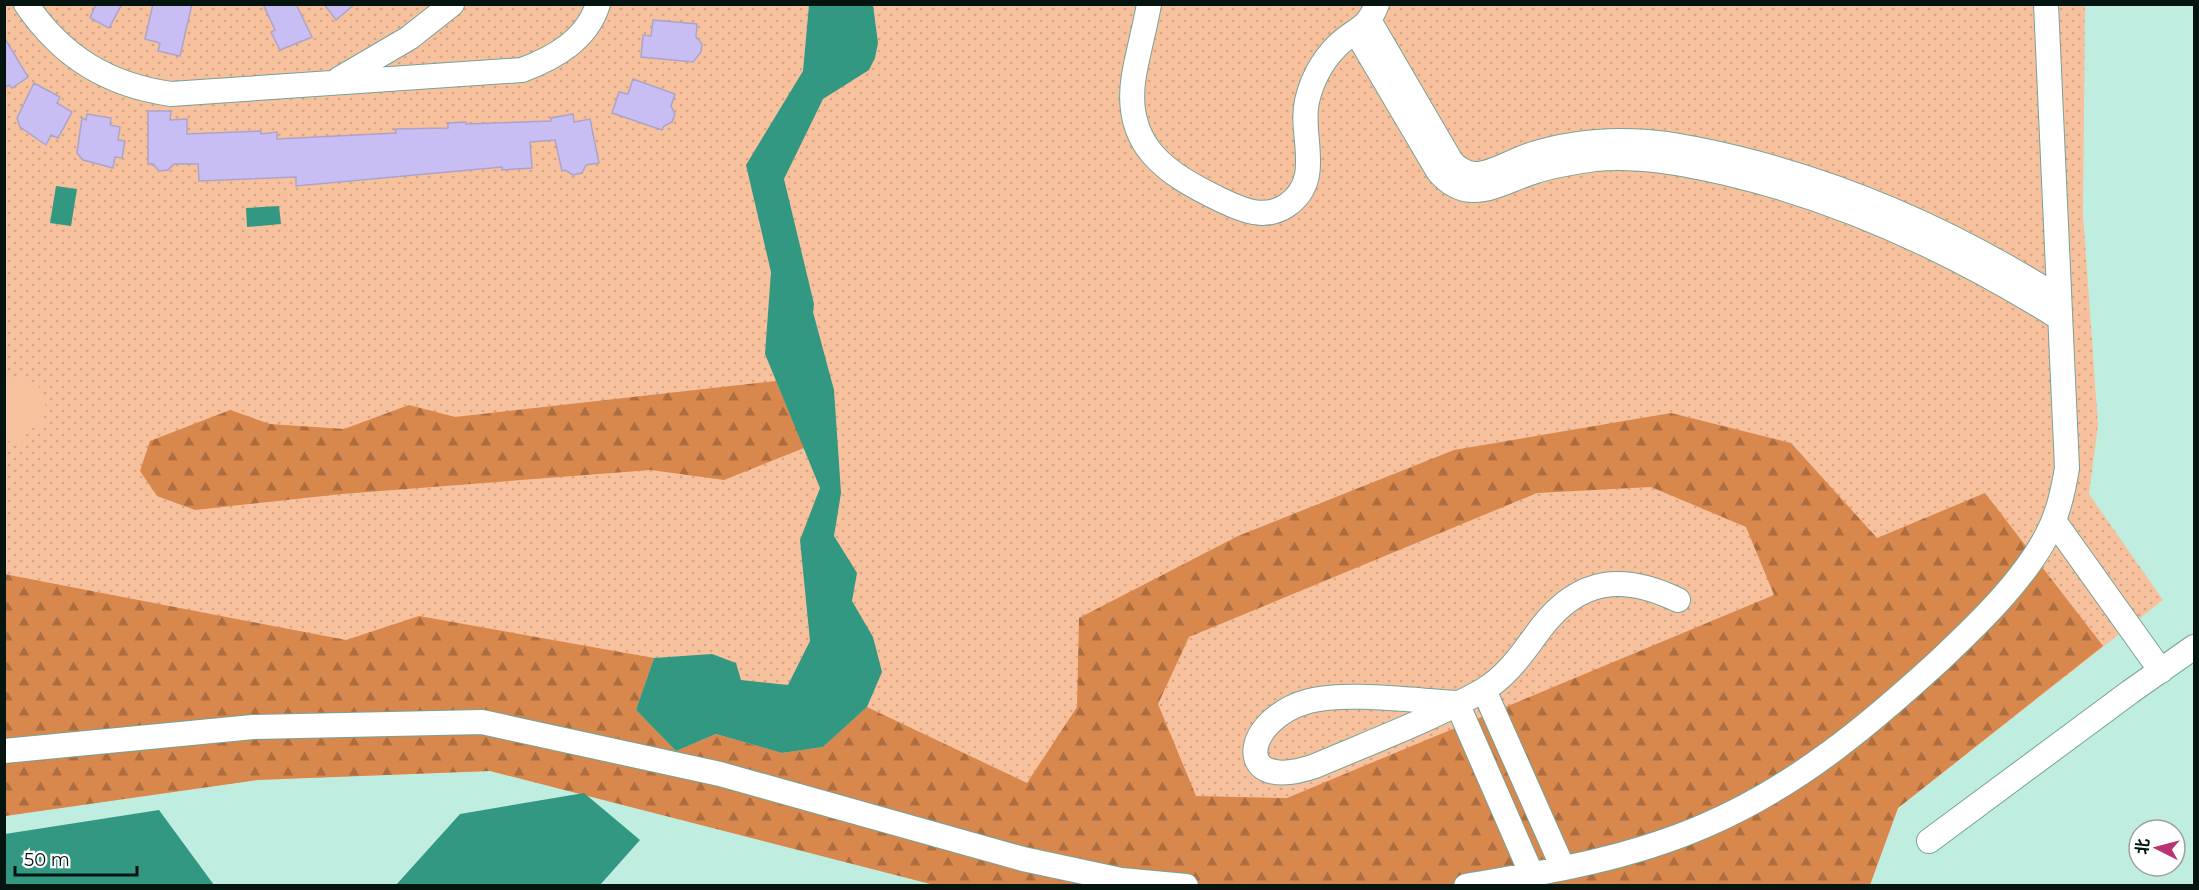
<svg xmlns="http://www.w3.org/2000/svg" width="2199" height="890" viewBox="0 0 2199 890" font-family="Montserrat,'Noto Sans SC',sans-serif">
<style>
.grass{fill:url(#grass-dots)}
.forest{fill:url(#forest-firs);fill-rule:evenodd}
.green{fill:#f8c19d}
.water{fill:#329881}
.building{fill:#c9bef3;stroke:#aca4c8;stroke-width:1.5}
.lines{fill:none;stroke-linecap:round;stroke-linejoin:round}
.minor-casing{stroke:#76a396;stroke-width:26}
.minor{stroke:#fff;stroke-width:24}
</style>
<defs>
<pattern id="grass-dots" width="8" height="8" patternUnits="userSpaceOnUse" patternTransform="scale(1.5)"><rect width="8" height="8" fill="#f8c19d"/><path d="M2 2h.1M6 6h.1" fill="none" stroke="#d3a586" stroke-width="1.8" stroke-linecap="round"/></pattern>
<pattern id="forest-firs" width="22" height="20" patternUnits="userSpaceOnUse" patternTransform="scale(1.5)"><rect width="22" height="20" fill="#d8874d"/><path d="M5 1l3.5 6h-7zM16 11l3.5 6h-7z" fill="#ad6d3f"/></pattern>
</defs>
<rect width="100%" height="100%" fill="#bfeee0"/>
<path class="grass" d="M4,5H2085L2083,214L2098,425L2089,494L2163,600L1898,808L1870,885H938L490,771L257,780L5,816Z"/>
<path class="forest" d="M776,381L804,448L724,480L651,470L342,494L195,510L157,496L140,471L150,441L230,410L270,424L344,429L409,405L455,417Z
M1671,413L1791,443L1877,538L1985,493L2103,646L1898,808L1870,885L938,886L490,771L257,780L5,816L4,574L346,640L419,616L654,658L636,710L676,751L716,734L782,753L823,747L867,707L1027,783L1077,707L1079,618L1238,536L1454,450ZM1651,487L1746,527L1774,595L1287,798L1196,796L1158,704L1189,637L1537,493Z"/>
<path class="green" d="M14,378C45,382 49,395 43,423L31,428L20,444L14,440L5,442V381Z"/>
<path class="water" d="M809,5H873L878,43L875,58L869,70L823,99L784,179L814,304L813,312L834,390L841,493L834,536L857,573L852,601L873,637L882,672L867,707L823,747L782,753L716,734L676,751L636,710L654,658L712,654L736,663L741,680L788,685L810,641L800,540L820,488L765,354L771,272L746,165L803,71Z
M56,186L77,189L71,226L50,223Z
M279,206L281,224L247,227L246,208Z
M584,793L640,840L600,885H396L460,814Z
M159,810L214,885H5V834Z"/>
<path class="building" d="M96,4H122L109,28L90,18Z
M153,4H192L180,56L158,51L160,43L145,39Z
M263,4H296L312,37L280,50L271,32L275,30Z
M324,4H355L336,20Z
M653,20L697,24L696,37L702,44L701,52L693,62L641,57L643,35L651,36Z
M4,37L28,77L12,88L9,85L4,88Z
M633,79L675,94L671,106L675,114L672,122L664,126L662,130L612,113L619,92L628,94Z
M34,83L60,97L57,103L72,112L58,138L51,135L46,145L20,127L17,118Z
M148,111H171L170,120L187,119V134L261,131V134L277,132V139L396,133L395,129L448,128V123L466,122V124L551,121V118L573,114L574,122L590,119L599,163L586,165L582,173L573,175L565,170L562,171L555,140L530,142L532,168L502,170V167L296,186V177L199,181L198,164H174L168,170L159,171L153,164H148Z
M87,114L111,118L110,125L120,127L118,140L125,141L122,158L115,157L113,168L83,160L77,153L82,118L86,120Z"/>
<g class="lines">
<g class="minor-casing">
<path id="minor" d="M26,4C62,57 108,85 171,94L522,70C554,58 587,40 598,4
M1149,4C1145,28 1138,52 1134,75C1122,146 1167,174 1221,200C1242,210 1264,220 1286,206C1325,180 1299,136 1307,101C1312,80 1322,61 1337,46C1356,27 1366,32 1377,4
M1370,22L1451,161C1457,168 1464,173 1474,174C1491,175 1513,160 1530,155C1567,143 1607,139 1647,142C1677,144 1707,151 1736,158C1851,186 1958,234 2057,297
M1356,32L1438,171C1468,207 1498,183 1533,172C1553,165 1574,162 1595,159C1639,155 1683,163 1726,173C1845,201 1954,252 2058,317
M339,79L409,38L452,4
M2054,521L2161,671
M1484,690L1563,868
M4,751L253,727L482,722L720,774L1023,859L1121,880L1186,886
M1929,841L2130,692L2194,647
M1532,875L1457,703C1418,701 1345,691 1309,701C1242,719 1231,795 1315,766C1371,742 1430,720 1482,691C1508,676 1524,651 1541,628C1580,577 1624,574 1678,600
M1466,886C1547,872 1628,859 1704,826C1795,787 1867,727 1940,660C1977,625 2022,582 2046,537C2058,515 2063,492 2067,468L2046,4"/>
</g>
<use href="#minor" class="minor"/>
</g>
<rect width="2199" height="890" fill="none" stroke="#041510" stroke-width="12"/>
<g transform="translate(2157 848) rotate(276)"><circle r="28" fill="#ffffff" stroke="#9ba19f" stroke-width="1.5"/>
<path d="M0-4.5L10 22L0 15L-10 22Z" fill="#b93375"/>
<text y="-9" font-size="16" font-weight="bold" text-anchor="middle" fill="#041510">北</text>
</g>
<path d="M15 866v9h122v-9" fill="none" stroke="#041510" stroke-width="3"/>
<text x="24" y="866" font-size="18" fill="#041510" stroke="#ffffff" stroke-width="4.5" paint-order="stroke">50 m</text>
</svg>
